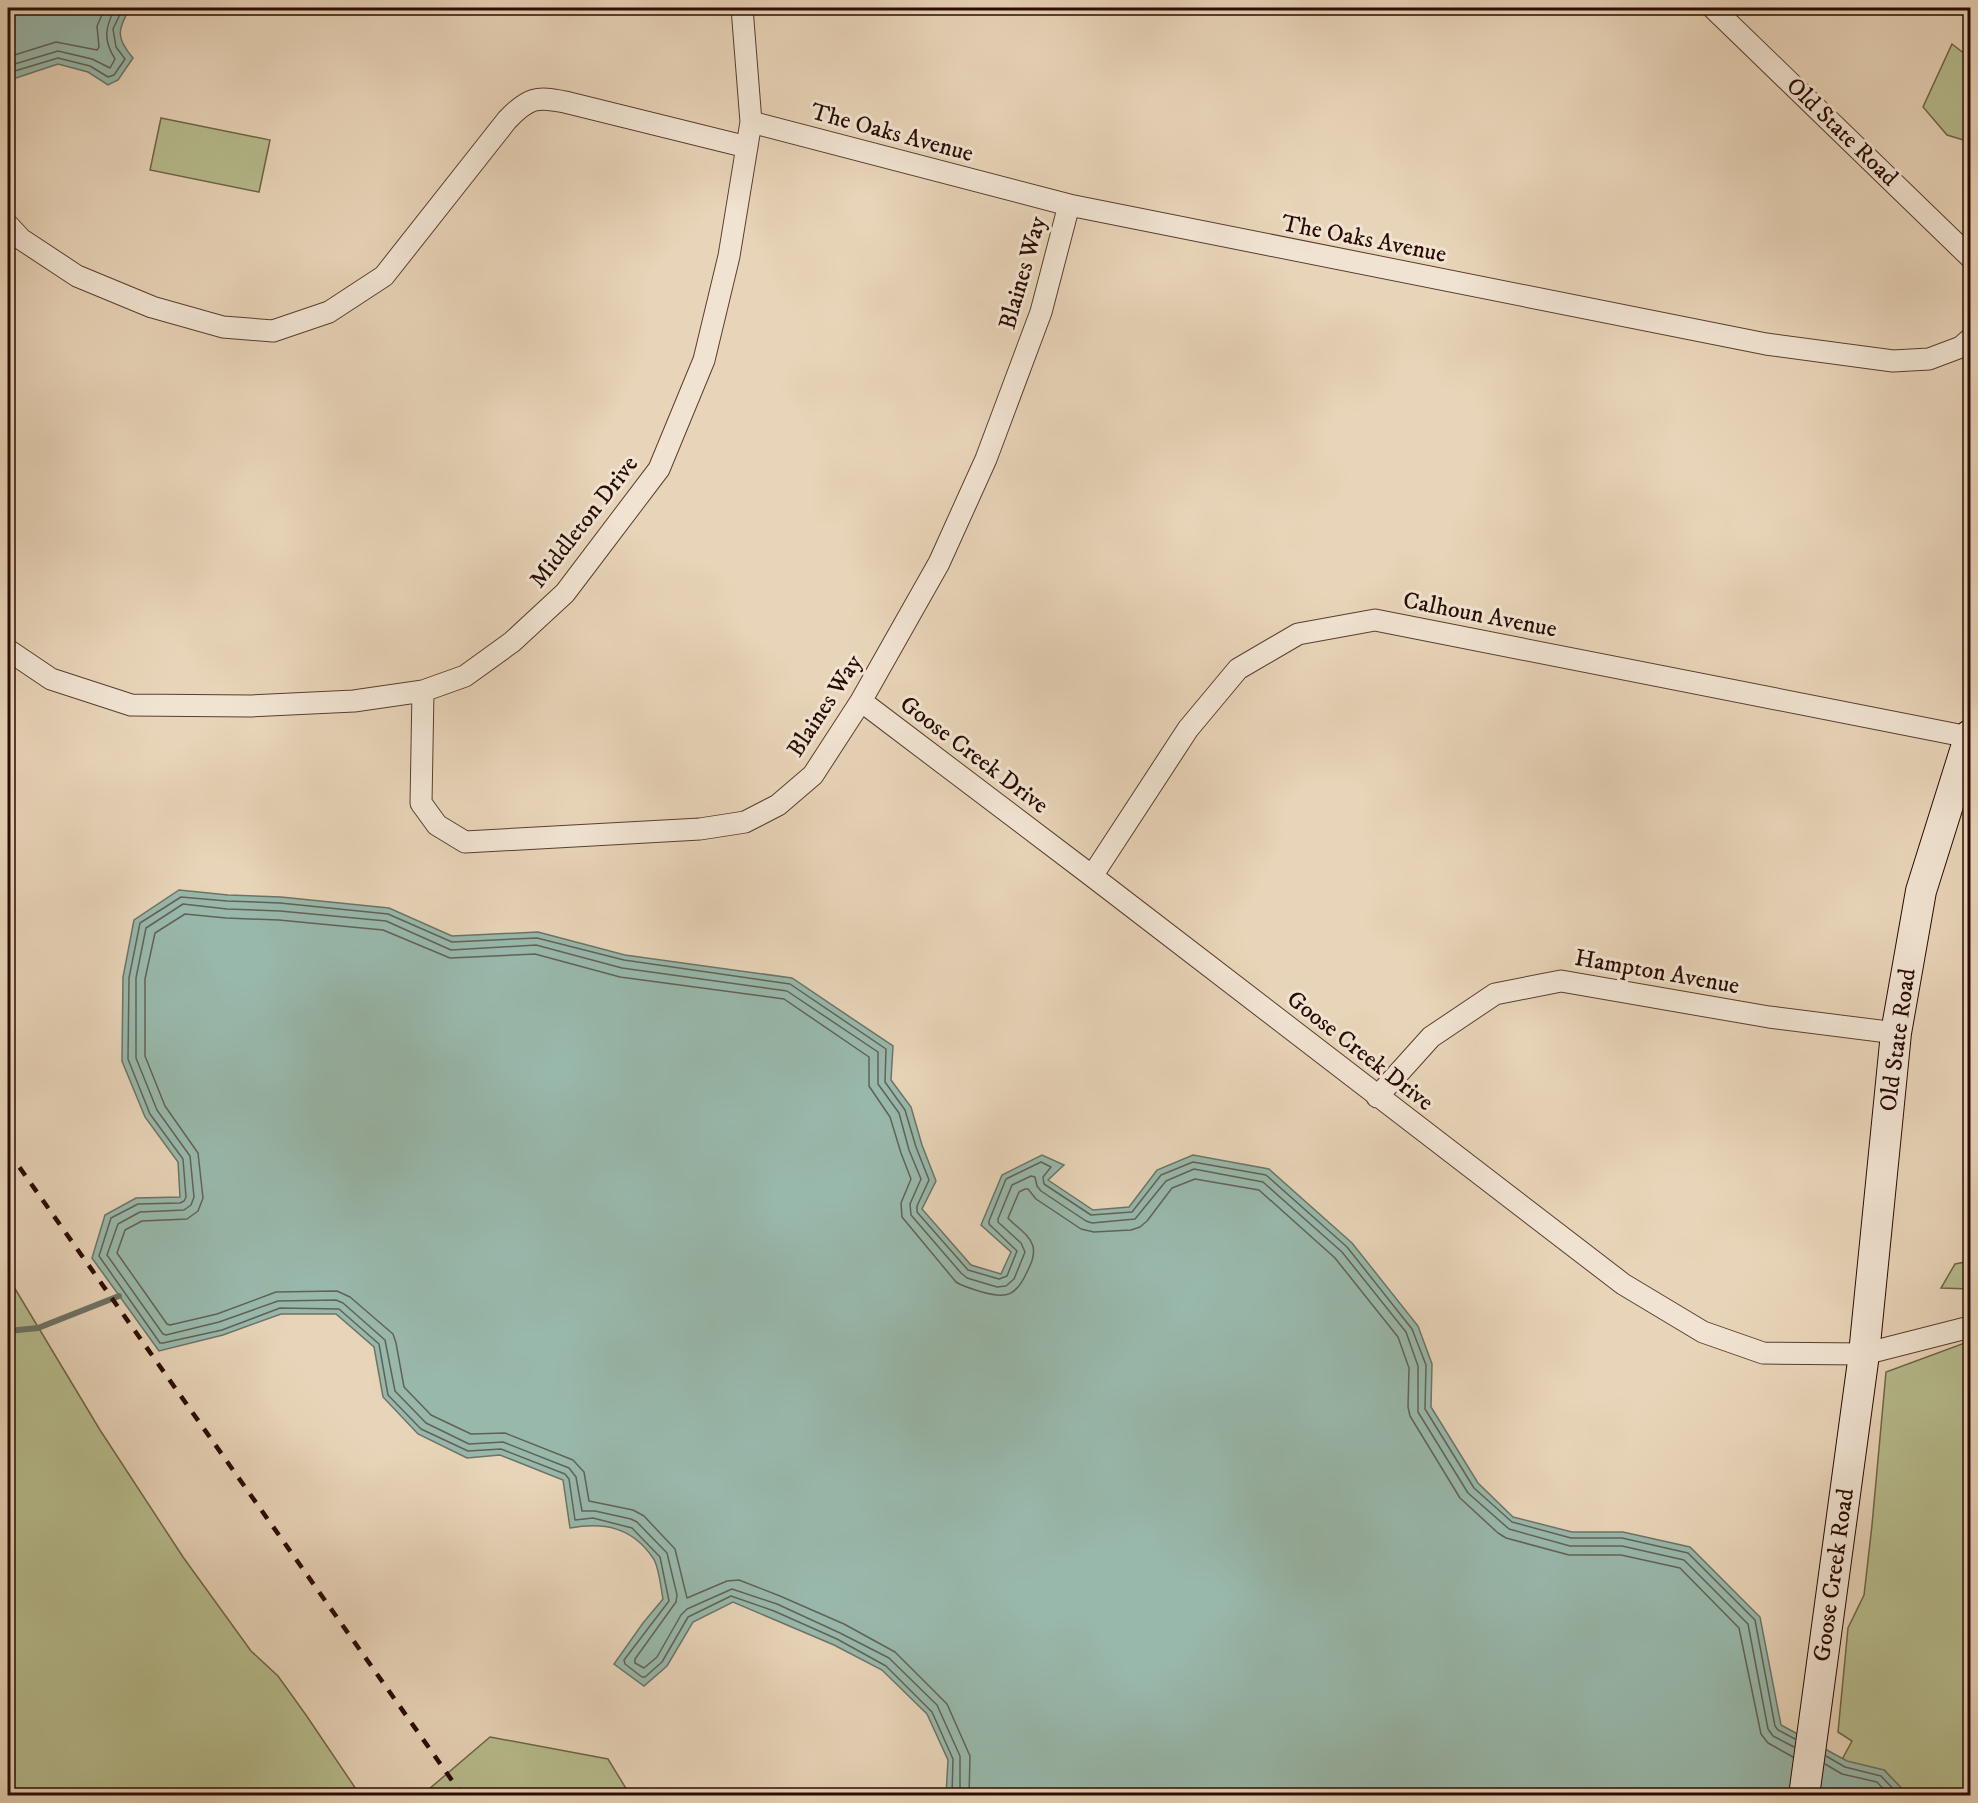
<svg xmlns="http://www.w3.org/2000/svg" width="1978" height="1803" viewBox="0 0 1978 1803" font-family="'IM FELL DW Pica',serif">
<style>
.green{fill:#b6bc8e;stroke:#706448;stroke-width:1.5}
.water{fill:#98b8ab;stroke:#6c7367;stroke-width:1.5}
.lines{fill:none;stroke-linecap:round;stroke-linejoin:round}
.shore{stroke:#616256;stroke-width:1.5}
.stream{stroke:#6c7367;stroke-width:6}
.minor-casing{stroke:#5a3d2f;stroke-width:23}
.secondary-casing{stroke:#2a0b01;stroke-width:32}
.minor{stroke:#f0e3d1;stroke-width:21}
.secondary{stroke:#f0e3d1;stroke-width:30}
.rail{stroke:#2a0b01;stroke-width:4.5;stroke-dasharray:10 10;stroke-linecap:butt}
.labels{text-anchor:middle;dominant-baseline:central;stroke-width:6;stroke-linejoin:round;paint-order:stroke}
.street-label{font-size:24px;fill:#2a0b01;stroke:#f0e3d1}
</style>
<rect width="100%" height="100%" fill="#e8d4b8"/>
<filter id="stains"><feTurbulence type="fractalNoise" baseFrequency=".00333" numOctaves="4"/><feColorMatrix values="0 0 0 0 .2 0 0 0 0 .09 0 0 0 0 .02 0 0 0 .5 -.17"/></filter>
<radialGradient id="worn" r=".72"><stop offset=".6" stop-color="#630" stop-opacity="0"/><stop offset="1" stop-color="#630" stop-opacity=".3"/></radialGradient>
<path class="green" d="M1952,44L1970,58V142L1947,135L1923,107Z
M161,118L270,140L259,192L150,170Z
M1970,1261V1289L1941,1288L1955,1264Z
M8,1277L100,1430L183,1557L251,1651L278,1676L306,1715L360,1795H8Z
M1970,1341V1795H1908L1884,1770L1824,1796L1827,1787L1852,1741L1838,1732L1848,1628L1864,1595L1872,1525L1886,1372Z
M490,1737L608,1759L630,1795H422Z"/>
<path class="water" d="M8,8H130C117,30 116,38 133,58L118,80L108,85L88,72L58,64L13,79H8Z
M179,890L228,895L281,897L389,908L452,936L538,932L625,955L792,978L893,1046L891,1080L911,1107L922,1145L936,1181L922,1209L971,1265L1001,1274L1011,1252L981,1225L1002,1175L1042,1155L1064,1165L1048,1180L1093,1210L1129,1207L1157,1170L1193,1155L1269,1169L1352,1243L1418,1326L1432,1364L1431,1407L1478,1483L1513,1517L1572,1532H1623L1690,1547L1760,1617L1781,1725L1847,1761L1884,1770L1908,1795H946L948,1760L927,1714L882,1670L834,1645L733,1602L693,1622L667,1666L644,1686L614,1664L643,1623L663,1599C661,1589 659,1566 653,1558C632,1527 604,1522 570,1528L563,1480L500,1455L467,1458L418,1434L383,1397L374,1347L336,1314H281L223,1335L159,1351L92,1258L105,1215L136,1198L180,1197L178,1162L145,1117L122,1061L123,977L134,920Z"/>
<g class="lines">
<path class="shore" d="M8,57L56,42L97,50L99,47L97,26L105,8
M8,66L58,51L92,59L110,68L115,59C103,40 105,28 115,8
M8,73L58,58L90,66L108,77L114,75L125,59L116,47L113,29L123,8
M1826,1756L1845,1767L1881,1776L1900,1796
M1825,1764L1842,1774L1877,1782L1890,1796
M952,1796L953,1759L932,1712L886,1666L837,1639L774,1611L731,1596L688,1617L662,1662L645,1677H642L625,1664L624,1660L669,1601L660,1557L632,1528L593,1518L575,1520L569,1479L565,1474L501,1449L468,1451L421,1429L388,1395L379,1344L339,1309L280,1308L222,1330L163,1343H160L99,1256L111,1218L138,1204L180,1203L184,1201L186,1197L183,1159L150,1114L128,1059L129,978L140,923L181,897L227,901L280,903L388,914L452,942L537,938L624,960L790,984L886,1049L885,1082L905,1110L916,1147L929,1180L917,1206V1212L968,1270L999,1279L1007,1276L1017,1251L989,1224V1221L1006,1179L1041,1162L1051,1167L1043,1177L1044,1184L1091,1215L1132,1212L1161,1175L1193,1162L1266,1175L1347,1247L1412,1329L1426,1365L1425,1409L1474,1488L1512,1522L1571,1538H1622L1688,1553L1755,1620L1775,1726L1778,1730L1795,1739
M960,1796V1756L937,1705L889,1658L840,1633L777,1604L732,1589L687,1609L681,1615L657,1657L644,1668L635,1663V1659L676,1602L677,1595L667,1553L637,1522L631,1519L595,1511H582L576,1477L569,1468L503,1442L469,1444L426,1423L395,1391L385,1340L343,1303L336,1300L278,1301L219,1322L166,1335L163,1334L107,1255L118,1224L140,1212L184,1210L191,1205L194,1197L190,1156L157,1110L136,1058V978L146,928L183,904L227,909L280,911L386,921L451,950L536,945L622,968L787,991L878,1052V1084L899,1113L909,1150L921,1179L910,1204L911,1215L961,1273L967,1278L997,1287L1006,1286L1014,1279L1025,1252L1021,1243L998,1222V1219L1012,1185L1031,1176L1035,1177L1037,1186L1041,1191L1086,1221L1092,1223L1135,1219L1166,1181L1194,1169L1263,1182L1342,1252L1406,1332L1418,1366V1412L1468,1493L1509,1529L1570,1546H1622L1684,1560L1748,1624L1768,1729L1773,1736L1794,1747
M969,1796L970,1756L947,1704L895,1652L844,1624L780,1596L739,1580L727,1581L687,1598L675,1549L644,1516L633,1510L589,1501L584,1472L573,1460L505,1433L471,1434L431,1415L404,1387L396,1343L393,1334L350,1297L337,1291L276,1292L217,1314L170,1325L167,1324L117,1253L125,1230L142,1221L187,1219L198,1211L203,1198L198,1153L165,1106L145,1056V979L155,933L185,914L226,918L279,920L383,930L450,958L535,954L620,977L784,999L869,1057V1086L890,1117L901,1153L911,1179L901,1203L902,1217L956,1282C964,1287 973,1289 982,1292C1007,1299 1016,1296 1027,1272C1031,1264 1035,1256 1033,1246C1029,1234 1016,1227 1008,1218L1019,1192L1025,1189H1028L1036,1199L1081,1229L1094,1232L1131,1230L1140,1227L1147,1221L1172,1188L1195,1179L1259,1190L1335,1258L1398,1337L1409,1368L1408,1407L1410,1416L1460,1498L1498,1533L1506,1538L1569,1555H1621L1680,1568L1739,1628L1761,1734L1768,1743L1793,1757"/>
<path class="stream" d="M8,1331L38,1328L119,1296"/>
<g class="minor-casing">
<path id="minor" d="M1713,8L1970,257
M751,122L1069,205L1766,344L1893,361L1929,359L1961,347L1970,339
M8,225L21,239L77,276L152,307L223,327L273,331L329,312L384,276L507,120C528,98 536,96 565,102L747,147
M8,650L51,679L131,705L251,706L354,701L423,691L465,676L512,642L565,593L659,469L704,360L729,256L751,122L742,8
M423,691L421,803L437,825L465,842L700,829L745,822L778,805L813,775L861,701L939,563L986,459L1041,312L1069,205
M861,701L1092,876L1623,1284L1703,1332L1763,1353L1864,1354L1970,1327
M1092,876L1188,729L1238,669L1298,634L1375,620L1969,737
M1377,1097L1431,1037L1495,994L1561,981L1769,1017L1896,1033"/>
</g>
<g class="secondary-casing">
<path id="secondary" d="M1804,1796L1864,1354L1896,1033L1921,891L1970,735"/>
</g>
<use href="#minor" class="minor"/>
<use href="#secondary" class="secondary"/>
<path class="rail" d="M8,1151L463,1796"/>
</g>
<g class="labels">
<g class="street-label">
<text transform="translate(1842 132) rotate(44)">Old State Road</text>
<text transform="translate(892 133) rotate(15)">The Oaks Avenue</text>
<text transform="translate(1364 239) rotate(11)">The Oaks Avenue</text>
<text transform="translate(1023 273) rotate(-74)">Blaines Way</text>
<text transform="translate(584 522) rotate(-52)">Middleton Drive</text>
<text transform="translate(1480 615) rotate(11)">Calhoun Avenue</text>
<text transform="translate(825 706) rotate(-57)">Blaines Way</text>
<text transform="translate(974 755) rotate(37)">Goose Creek Drive</text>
<text transform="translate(1657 972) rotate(10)">Hampton Avenue</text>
<text transform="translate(1898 1040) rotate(-82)">Old State Road</text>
<text transform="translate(1360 1051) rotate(38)">Goose Creek Drive</text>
<text transform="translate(1834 1575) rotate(-82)">Goose Creek Road</text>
</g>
</g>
<rect width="1978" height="1803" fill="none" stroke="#e8d4b8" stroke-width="30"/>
<rect x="9" y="9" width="1960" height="1785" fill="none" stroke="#2a0b01" stroke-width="3"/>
<rect x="15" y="15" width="1948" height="1773" fill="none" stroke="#2a0b01" stroke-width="1.5"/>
<rect width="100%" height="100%" filter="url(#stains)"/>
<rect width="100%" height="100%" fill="url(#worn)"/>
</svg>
